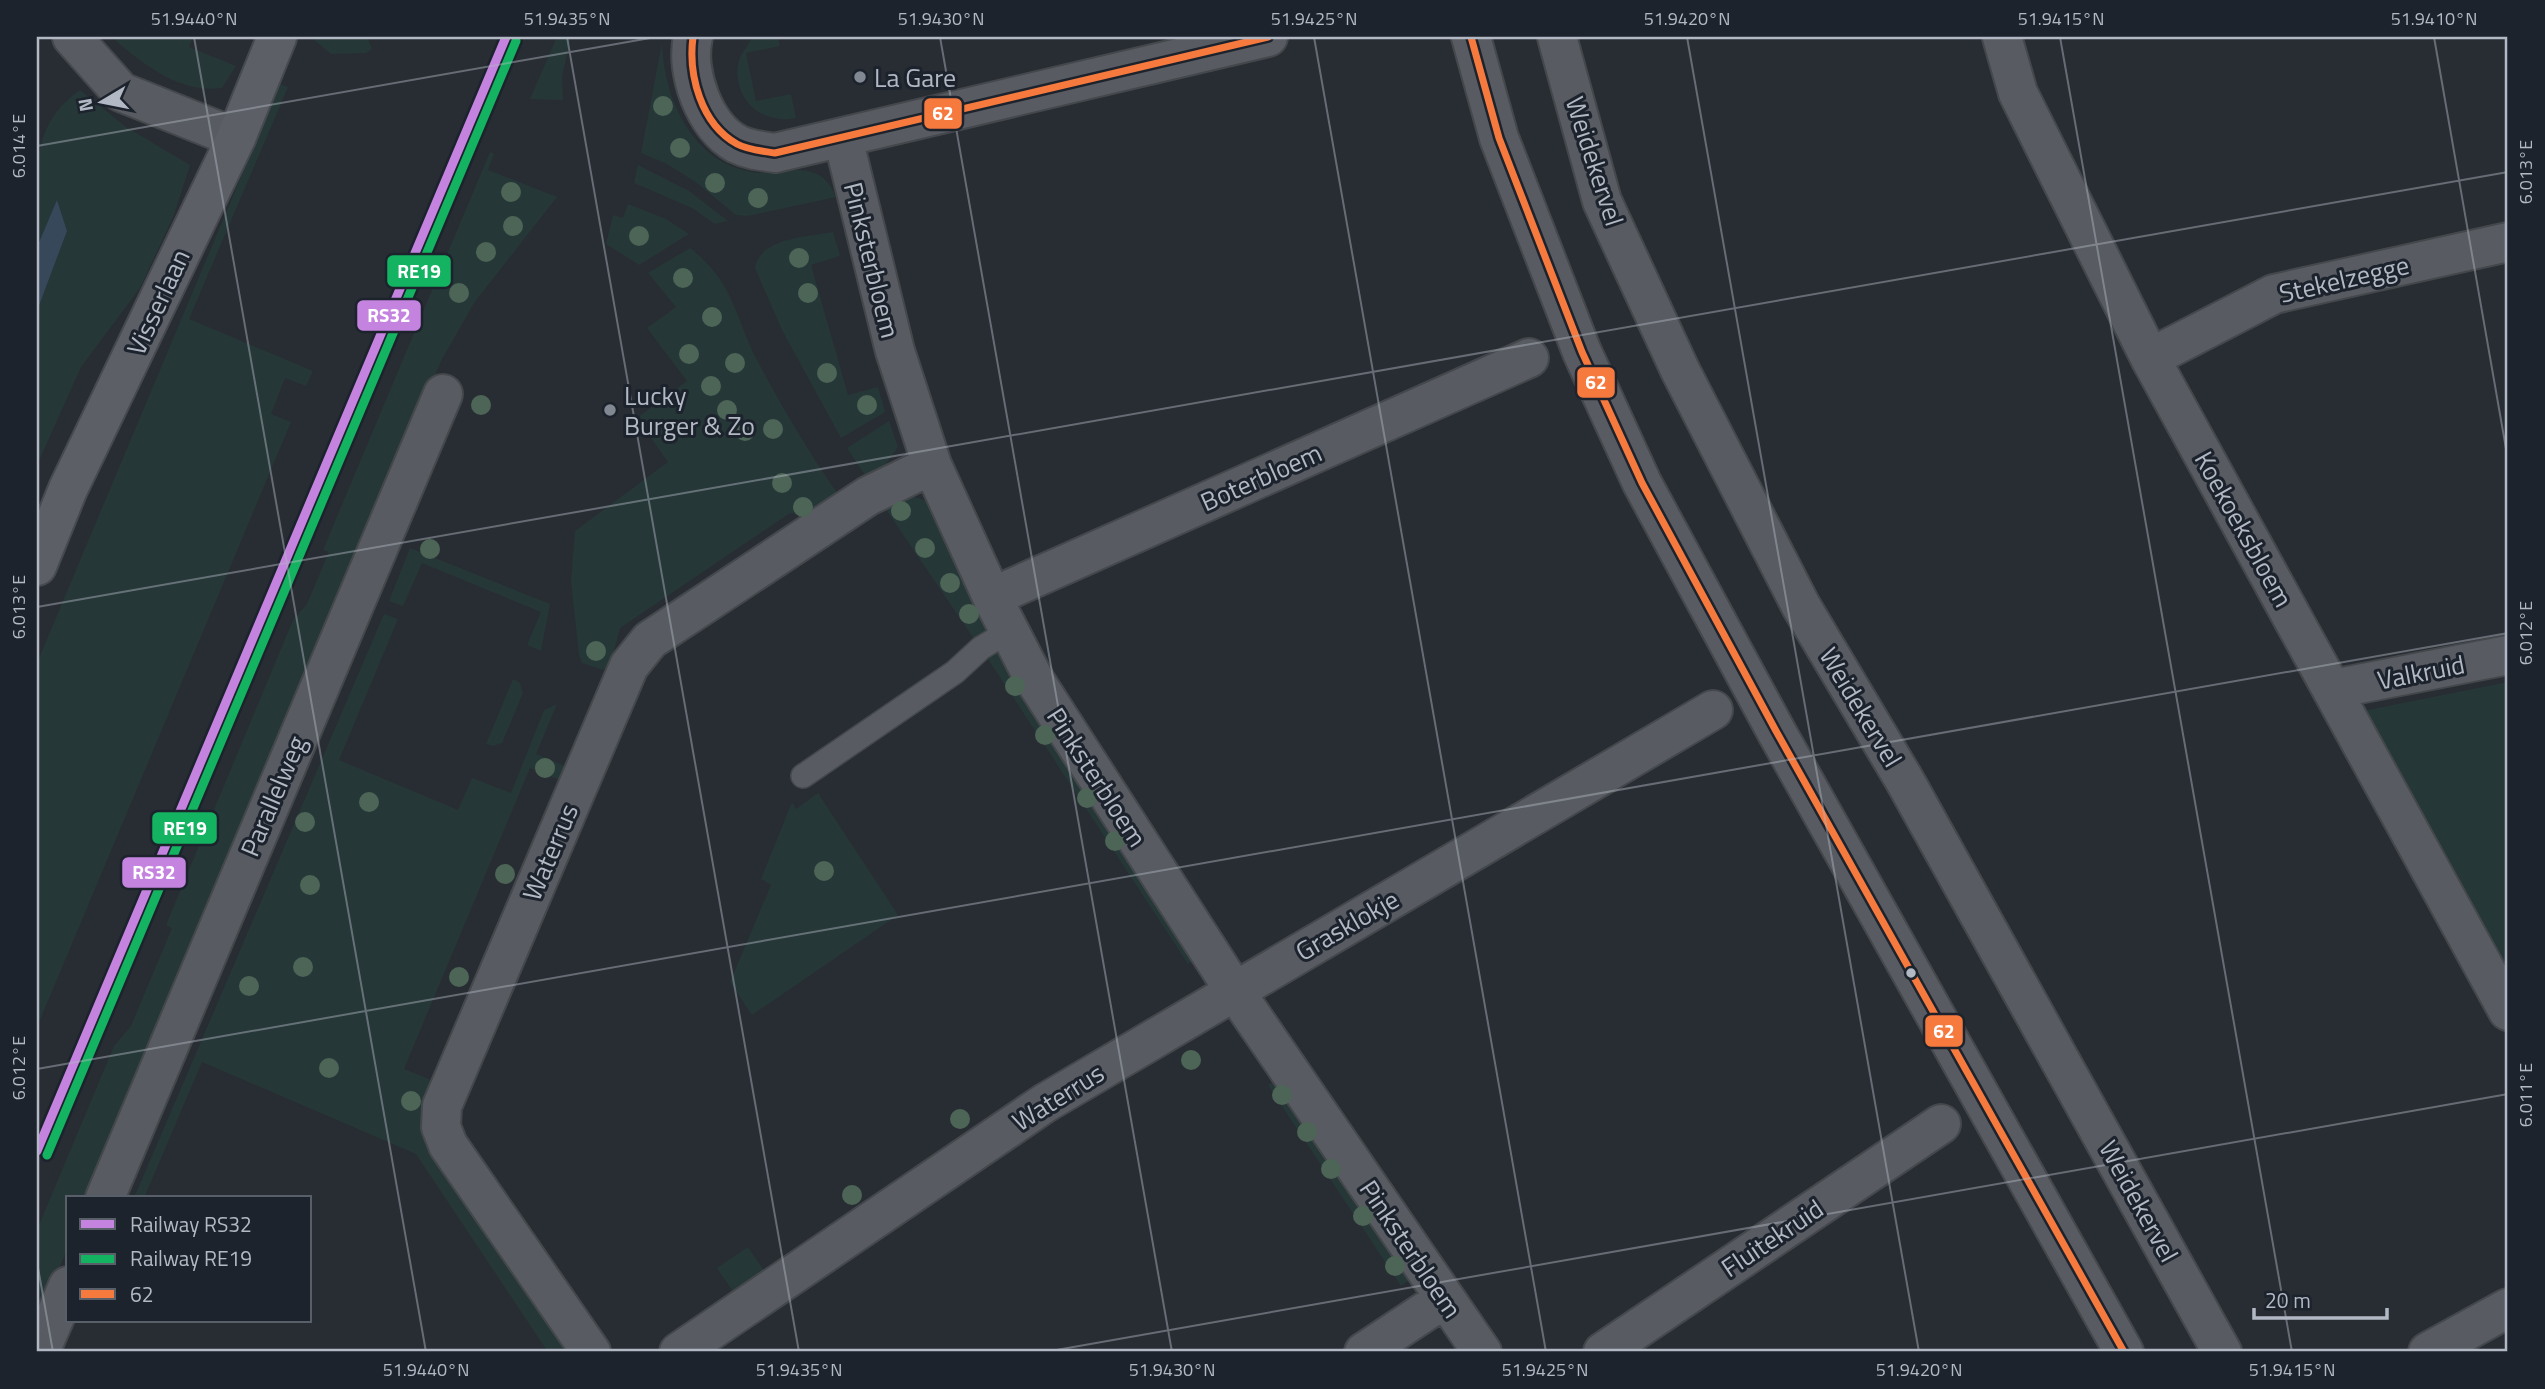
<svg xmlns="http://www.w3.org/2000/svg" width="2545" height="1389" viewBox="0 0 2545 1389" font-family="'Titillium Web',sans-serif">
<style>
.green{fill:#263738}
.water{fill:#38485b}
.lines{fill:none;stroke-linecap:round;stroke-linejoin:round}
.lane-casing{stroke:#44484c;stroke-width:26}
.street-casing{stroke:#44484c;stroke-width:42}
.secondary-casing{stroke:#464950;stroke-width:42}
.lane{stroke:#585b61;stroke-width:23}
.street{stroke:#585b61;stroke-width:38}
.secondary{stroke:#5c5f66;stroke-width:38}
.bus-1-casing{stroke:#1c232d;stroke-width:12}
.bus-1{stroke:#f6793e;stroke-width:7}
.rail-1-casing{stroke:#1c232d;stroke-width:14}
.rail-2-casing{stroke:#1c232d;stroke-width:14}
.rail-1{stroke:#c483df;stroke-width:9}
.rail-2{stroke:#13b361;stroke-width:9}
.tree{fill:#4d6556}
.ticks{fill:none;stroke:#b2b9c4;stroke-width:2;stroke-opacity:0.45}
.poi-dot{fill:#828891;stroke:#1c232d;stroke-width:2.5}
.bus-dot{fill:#b2b9c4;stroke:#1c232d;stroke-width:2.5}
.labels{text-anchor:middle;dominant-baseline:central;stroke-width:6;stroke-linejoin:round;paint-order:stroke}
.poi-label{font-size:26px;fill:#b2b9c4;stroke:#1c232d;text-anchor:start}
.street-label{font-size:26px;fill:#b2b9c4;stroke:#1c232d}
.line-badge{stroke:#1c232d;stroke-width:2.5}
.badge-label{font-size:19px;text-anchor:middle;font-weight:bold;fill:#fff}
.neatline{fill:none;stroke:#b2b9c4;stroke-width:2.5}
.ticks-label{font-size:18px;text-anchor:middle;fill:#b2b9c4}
</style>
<rect width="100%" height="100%" fill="#282d33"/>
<path class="green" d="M118,37H193L189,47L236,66L222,88C182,94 145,66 116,41Z
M311,37H367L372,49L366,53L331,54Z
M557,37H571L562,76L563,100L530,99Z
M752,37H778L780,46L746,53L756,101L791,94L796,118C762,125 733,100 738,64C740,53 747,49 752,37Z
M662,43C664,99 692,162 752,172C772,176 792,166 811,172C824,175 831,185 836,197L748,216L736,215L697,183L667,164L641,153Z
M280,84L288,87L189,319L313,371L306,386L285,378L271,414L291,422L37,1027V663Z
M80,90L126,127L190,165L174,215L140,288L81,367L37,465V311L67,231L57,201L37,247C37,188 25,127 80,90Z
M490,152L494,154L488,170L557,197L474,303L441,361L89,1198H68V1247L37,1322V1230L114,1046L131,1026L172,928L166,925L293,620L307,604L329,552L323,550Z
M638,165L689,191L728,221L715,224L692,208L634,183Z
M628,204L666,219L689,234L639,265L606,244L613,215L623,218Z
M833,232L840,256L811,265L848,395L878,387L885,412L841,438L782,330L755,268C760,237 808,237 833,232Z
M690,248C736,285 733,314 758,362C783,409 810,454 840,497L811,516L790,513L620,628L610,666L603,670L582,663L579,655L571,581L575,531L668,462L637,418L687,381L647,328L676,307L648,273Z
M889,421L898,447L886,464L867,478L847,448Z
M911,496L928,501L992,629L974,639L883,505Z
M410,548L550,604L541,651L527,645L541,612L422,563L403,606L389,601Z
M384,614L398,619L339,760L458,810L472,778L511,793L544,710L557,704L536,754L568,767L562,781L530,768L404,1069L436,1082L422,1117V1129L575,1352H548L416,1154L202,1062L144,1198H134Z
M1001,648L1200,956L1188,964L988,659Z
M513,679L520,683L523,693L502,743L493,746L486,744Z
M2508,682V972L2363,711Z
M818,793L898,915L752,1015L730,982L771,885L761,879L792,802L796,809Z
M1279,1078L1411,1279L1401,1286L1268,1085Z
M748,1247L767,1275L736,1296L717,1268Z"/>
<path class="water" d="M57,200L67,231L37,311V247Z"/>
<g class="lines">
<g class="lane-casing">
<path id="lane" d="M803,776L955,672L981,648L1009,631"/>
</g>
<g class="street-casing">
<path id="street" d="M72,37L121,92L236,138
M693,37C685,72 704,126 737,144C749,150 762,151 775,153L1268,37
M1471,37L1499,138L1582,352L1642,483L1776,731L2124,1352
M1557,37L1602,201L1680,370L1801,606L1905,781L2222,1352
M2002,37L2018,93L2150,358L2508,1011
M843,138L895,351L932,465L992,597L1034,679L1234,990L1482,1352
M2150,358L2274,294L2508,242
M992,597L1529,358
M2333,689L2508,655
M105,1198L443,394
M40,1352L68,1286
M591,1352L448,1145L441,1127L442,1106L629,666L650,640L868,496L932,465
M679,1352L1045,1103L1713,710
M1364,1352L1444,1299
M1603,1352L1941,1124
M2428,1352L2508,1308"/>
</g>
<g class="secondary-casing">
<path id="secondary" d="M37,566L68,489L236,138L277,37"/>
</g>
<use href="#lane" class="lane"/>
<use href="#street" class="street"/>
<use href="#secondary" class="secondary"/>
<g class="bus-1-casing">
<path id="bus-1" d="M693,37C688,75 701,124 737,144C748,150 763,151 775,153L1268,37
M1471,37L1499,138L1582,352L1642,483L1776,731L2124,1352"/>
</g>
<use href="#bus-1" class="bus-1"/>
<g class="rail-1-casing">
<path id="rail-1" d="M37,1151L506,37"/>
</g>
<g class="rail-2-casing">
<path id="rail-2" d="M47,1155L516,41"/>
</g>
<use href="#rail-1" class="rail-1"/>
<use href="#rail-2" class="rail-2"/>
</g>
<g class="tree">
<circle cx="663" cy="106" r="10"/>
<circle cx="680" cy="148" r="10"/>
<circle cx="715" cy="183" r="10"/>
<circle cx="511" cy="192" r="10"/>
<circle cx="758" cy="198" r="10"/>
<circle cx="513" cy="226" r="10"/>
<circle cx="639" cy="236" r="10"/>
<circle cx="486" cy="252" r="10"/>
<circle cx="799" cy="258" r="10"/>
<circle cx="683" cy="278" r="10"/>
<circle cx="459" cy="293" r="10"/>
<circle cx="808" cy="293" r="10"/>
<circle cx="712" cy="317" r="10"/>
<circle cx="689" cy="354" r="10"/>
<circle cx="735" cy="363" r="10"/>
<circle cx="827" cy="373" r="10"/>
<circle cx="711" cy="386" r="10"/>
<circle cx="481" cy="405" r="10"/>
<circle cx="867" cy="405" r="10"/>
<circle cx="727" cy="410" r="10"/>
<circle cx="773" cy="429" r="10"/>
<circle cx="745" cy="431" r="10"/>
<circle cx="782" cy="483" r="10"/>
<circle cx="803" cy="507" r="10"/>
<circle cx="901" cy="511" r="10"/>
<circle cx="925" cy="548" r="10"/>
<circle cx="430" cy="549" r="10"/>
<circle cx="950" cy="583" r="10"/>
<circle cx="969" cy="614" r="10"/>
<circle cx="596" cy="651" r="10"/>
<circle cx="1015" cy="686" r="10"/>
<circle cx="1045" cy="735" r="10"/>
<circle cx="545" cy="768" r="10"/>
<circle cx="1087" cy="798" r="10"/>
<circle cx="369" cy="802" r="10"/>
<circle cx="305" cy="822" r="10"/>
<circle cx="1115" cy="841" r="10"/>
<circle cx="824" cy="871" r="10"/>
<circle cx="505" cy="874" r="10"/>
<circle cx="310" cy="885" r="10"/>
<circle cx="303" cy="967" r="10"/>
<circle cx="459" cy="977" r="10"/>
<circle cx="249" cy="986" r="10"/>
<circle cx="1191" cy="1060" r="10"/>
<circle cx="329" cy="1068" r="10"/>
<circle cx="1282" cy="1095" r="10"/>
<circle cx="411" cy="1101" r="10"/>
<circle cx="960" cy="1119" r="10"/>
<circle cx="1307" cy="1132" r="10"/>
<circle cx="1331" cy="1169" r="10"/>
<circle cx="852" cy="1195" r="10"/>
<circle cx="1363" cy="1216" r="10"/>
<circle cx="1395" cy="1266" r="10"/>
</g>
<path class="ticks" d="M194,37L426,1352M567,37L799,1352M940,37L1172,1352M1314,37L1546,1352M1687,37L1919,1352M2060,37L2292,1352M2434,37L2508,460M37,146L656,37M37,607L2508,172M37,1069L2508,633M37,1262L53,1352M1045,1352L2508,1094"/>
<g class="poi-dot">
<circle cx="860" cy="77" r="7"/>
<circle cx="610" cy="410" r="7"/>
</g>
<circle class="bus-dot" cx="1911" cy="973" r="6"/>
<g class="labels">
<g class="poi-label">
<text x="874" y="77">La Gare</text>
<text x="624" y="395">Lucky<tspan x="624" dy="30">Burger &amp; Zo</tspan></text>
</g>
<g class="street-label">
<text transform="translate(1595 161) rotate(72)">Weidekervel</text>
<text transform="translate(872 260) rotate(76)">Pinksterbloem</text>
<text transform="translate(2344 279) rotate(-13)">Stekelzegge</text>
<text transform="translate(158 302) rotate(-65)">Visserlaan</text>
<text transform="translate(1261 477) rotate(-24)">Boterbloem</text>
<text transform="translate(2244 529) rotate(61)">Koekoeksbloem</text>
<text transform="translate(2421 672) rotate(-11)">Valkruid</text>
<text transform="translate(1861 707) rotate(59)">Weidekervel</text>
<text transform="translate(1097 777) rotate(57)">Pinksterbloem</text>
<text transform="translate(273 796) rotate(-67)">Parallelweg</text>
<text transform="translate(550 852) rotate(-67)">Waterrus</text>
<text transform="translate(1347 925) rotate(-30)">Grasklokje</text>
<text transform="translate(1058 1097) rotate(-32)">Waterrus</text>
<text transform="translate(2139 1201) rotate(61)">Weidekervel</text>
<text transform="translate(1772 1238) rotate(-34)">Fluitekruid</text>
<text transform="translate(1411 1249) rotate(56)">Pinksterbloem</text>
</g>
</g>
<g class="line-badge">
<rect x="923" y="97" width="40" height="33" rx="7" fill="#f6793e"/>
<rect x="386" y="254" width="66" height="34" rx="7" fill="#13b361"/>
<rect x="356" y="299" width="66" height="33" rx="7" fill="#c483df"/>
<rect x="1576" y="366" width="40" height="33" rx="7" fill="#f6793e"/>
<rect x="151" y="811" width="67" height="34" rx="7" fill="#13b361"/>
<rect x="121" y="856" width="66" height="33" rx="7" fill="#c483df"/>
<rect x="1924" y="1014" width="40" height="34" rx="7" fill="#f6793e"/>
</g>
<g class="badge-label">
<text x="943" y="120">62</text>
<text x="419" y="278">RE19</text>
<text x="389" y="322">RS32</text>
<text x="1596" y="389">62</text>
<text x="185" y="835">RE19</text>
<text x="154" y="879">RS32</text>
<text x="1944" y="1038">62</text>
</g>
<rect width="2545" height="1389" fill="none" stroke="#1c232d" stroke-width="77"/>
<rect x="66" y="1196" width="245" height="126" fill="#1c232d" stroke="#585f69" stroke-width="2"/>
<rect x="80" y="1219" width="35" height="10" fill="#c483df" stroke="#585f69" stroke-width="2"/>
<text x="130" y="1232" font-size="21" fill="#b2b9c4">Railway RS32</text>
<rect x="80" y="1254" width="35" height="10" fill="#13b361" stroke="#585f69" stroke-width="2"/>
<text x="130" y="1266" font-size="21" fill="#b2b9c4">Railway RE19</text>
<rect x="80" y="1289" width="35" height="10" fill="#f6793e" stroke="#585f69" stroke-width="2"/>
<text x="130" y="1302" font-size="21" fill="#b2b9c4">62</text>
<g transform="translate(102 102) rotate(260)" stroke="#1c232d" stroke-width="5" paint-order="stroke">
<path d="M0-5L12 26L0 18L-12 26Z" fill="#b2b9c4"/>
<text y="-10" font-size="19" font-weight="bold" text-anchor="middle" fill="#b2b9c4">N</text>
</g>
<path d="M2254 1308v10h133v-10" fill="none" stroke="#b2b9c4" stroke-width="3.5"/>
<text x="2265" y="1308" font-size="21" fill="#b2b9c4" stroke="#1c232d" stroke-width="5" paint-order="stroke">20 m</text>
<rect x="38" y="38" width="2468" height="1312" class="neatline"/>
<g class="ticks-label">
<text x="194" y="25">51.9440°N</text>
<text x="567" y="25">51.9435°N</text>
<text x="941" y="25">51.9430°N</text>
<text x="1314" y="25">51.9425°N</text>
<text x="1687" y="25">51.9420°N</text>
<text x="2061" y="25">51.9415°N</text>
<text x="2434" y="25">51.9410°N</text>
<text transform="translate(19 146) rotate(-90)" y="6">6.014°E</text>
<text transform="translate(2526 172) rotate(-90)" y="6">6.013°E</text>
<text transform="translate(19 607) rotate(-90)" y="6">6.013°E</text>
<text transform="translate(2526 633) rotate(-90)" y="6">6.012°E</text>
<text transform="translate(19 1068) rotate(-90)" y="6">6.012°E</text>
<text transform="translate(2526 1095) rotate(-90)" y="6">6.011°E</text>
<text x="426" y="1376">51.9440°N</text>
<text x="799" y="1376">51.9435°N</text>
<text x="1172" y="1376">51.9430°N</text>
<text x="1545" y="1376">51.9425°N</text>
<text x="1919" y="1376">51.9420°N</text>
<text x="2292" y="1376">51.9415°N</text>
</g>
</svg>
